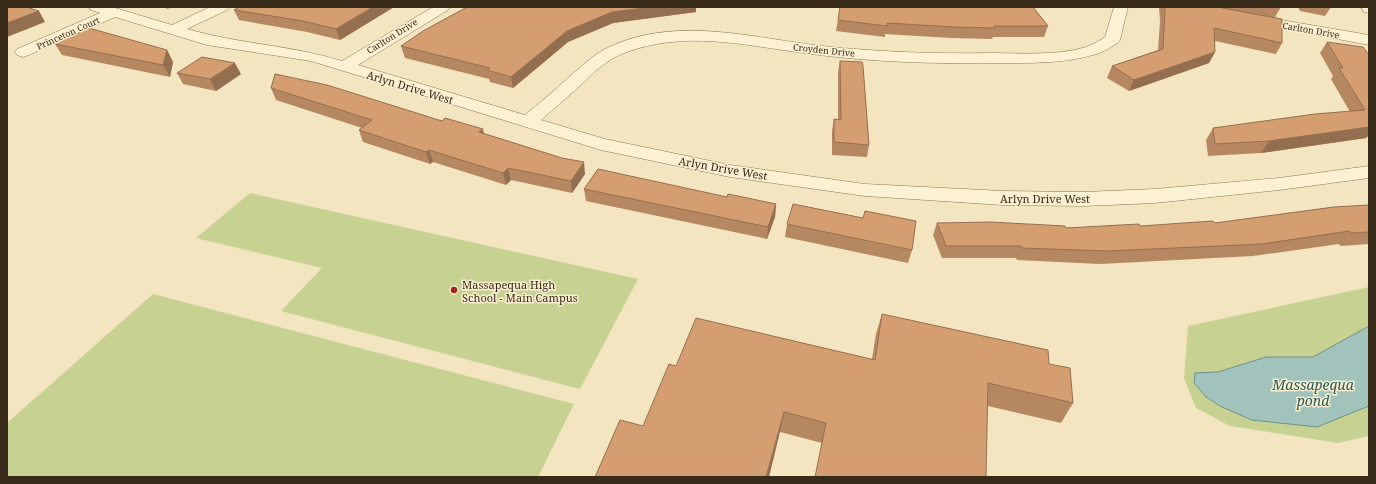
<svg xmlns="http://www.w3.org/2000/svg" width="1376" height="484" viewBox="0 0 1376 484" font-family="'Noto Serif',serif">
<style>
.green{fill:#c7d192}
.water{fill:#a2c3bb;stroke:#69928a}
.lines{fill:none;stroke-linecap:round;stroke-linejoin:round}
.minor-casing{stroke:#8c7555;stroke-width:1}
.minor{fill:#fcf1d3;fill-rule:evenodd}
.wall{fill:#b68861}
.shaded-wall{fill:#946f4f}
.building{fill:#d49e71;stroke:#946f4f}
.poi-dot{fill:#a1241f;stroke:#f9eecf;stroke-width:1.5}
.labels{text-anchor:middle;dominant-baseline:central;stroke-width:3;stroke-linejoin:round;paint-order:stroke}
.far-street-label{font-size:9px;fill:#3a2c1b;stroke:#f9eecf}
.street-label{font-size:11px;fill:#3a2c1b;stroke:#f9eecf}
.poi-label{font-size:11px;fill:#3a2c1b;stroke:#f9eecf;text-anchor:start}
.near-water-label{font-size:14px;font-style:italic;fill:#295c5b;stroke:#f9eecf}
</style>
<rect width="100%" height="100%" fill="#f2e5bf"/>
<path class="green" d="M250,193L638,279L580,389L281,311L322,268L196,238Z
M1369,287V326L1313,357H1266L1218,372L1195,373L1194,383L1206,397L1222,407L1252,420L1317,427L1369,406V436L1338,443L1230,426L1196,408L1184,378L1188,326Z
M153,294L574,404L538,477H7V423Z"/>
<path class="water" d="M1369,326V406L1317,427L1252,420L1222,407L1206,397L1194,383L1195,373L1218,372L1266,357H1313Z"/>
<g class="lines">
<g class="minor-casing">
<path id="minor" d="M89,7H112L172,25L210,7H229L227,10L187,29C238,44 291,45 342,61L433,7H450L448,10L358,65L525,115C540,103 555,90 569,77C581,67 592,56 605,49C677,13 757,40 832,47C884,52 936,54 988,53C1016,53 1059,56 1086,47C1092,45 1099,41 1105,37L1114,7H1128L1120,40L1118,43C1109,48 1102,53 1093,55C1062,64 1028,63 996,63C932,64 867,62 804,53C742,45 685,30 624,53C606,60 593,73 580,86C567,97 554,109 541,120L605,139L730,165L865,184L1003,191L1084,192L1155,189L1279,178L1369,166V178L1279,190L1155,203L1084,206L1003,205L865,196L730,177L601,150L311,61L207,45L115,17L29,55L23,57L17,55L15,52L17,49L100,13L91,10Z
M1361,7H1369V13L1364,12Z
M1252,15L1369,35V45L1247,22L1245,19L1247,16Z"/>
</g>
<use href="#minor" class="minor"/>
</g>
<path class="wall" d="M239,7H394L340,40L307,32L239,20L234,10Z
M467,7H696V12L613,23L568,42L513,88L490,82L489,79L405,58L401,46Z
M840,7L1048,26L1044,37H993L992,39L951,38L885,34V37L836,31Z
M1159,7H1281L1275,17L1282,43L1276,54L1215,41V52L1209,63L1129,91L1107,78L1112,66L1158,50L1160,21Z
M1298,7H1331L1325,16L1300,11Z
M1327,42L1369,55V135L1366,138L1261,153L1208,156L1206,140L1213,128L1350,112L1331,79L1333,76L1320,53Z
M55,44L167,50L173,62L170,77L62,55Z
M840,61L869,145L867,157L832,155V131L834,119H838V72Z
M177,73L241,74L216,91L183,84Z
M271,88L484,134L585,174L572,193L511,180L506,185L433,162L430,164L363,142L359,130L362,128L276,100Z
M584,189L727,197L776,204L775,217L767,239L586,201Z
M1369,205V244L1340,246L1339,244L1253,256L1100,264L1017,260L1016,258H942L933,235L937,223L1066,228L1140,226L1215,223Z
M787,224L912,250L908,263L785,237Z
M882,314L1049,364L1073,403L1061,423L988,406L822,443L780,432L643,426L676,366L872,359L876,334Z"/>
<path class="shaded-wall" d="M166,7H172L167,9Z
M373,7H394L340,40L336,29Z
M652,7H696V12L613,23L568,42L513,88L511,77L567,31L612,12Z
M39,11L45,22L7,37V23Z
M167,50L173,62L170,77L163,65Z
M1215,52L1209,63L1129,91L1134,80Z
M235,63L241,74L216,91L210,79Z
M1369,127V135L1366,138L1261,153L1269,141Z
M483,129L485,141L479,132Z
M429,150L433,162L430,164L426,152Z
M584,162L585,174L572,193L571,181Z
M508,168L511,180L506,185L503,173Z
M776,204L775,217L767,239L768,227Z
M784,412L780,432L769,477H766Z"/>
<path class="building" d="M7,7H26L39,11L7,23Z
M239,7H373L336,29L303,21L234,10Z
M467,7H652L612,12L567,31L511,77L487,70L490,68L401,46L423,31Z
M840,7H1033L1048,26H994L995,28L954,27L887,23V26L838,20Z
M1165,7H1217L1282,19V43L1214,28L1215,52L1134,80L1112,66L1163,49L1165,11Z
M89,28L167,50L163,65L55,44Z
M1327,42L1363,47L1369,55V127L1269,141L1215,144L1213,128L1315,114L1365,110L1339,68H1343Z
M202,57L235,63L210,79L177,73Z
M840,61L862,62L863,66L869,145L834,142V119L841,120Z
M275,74L327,85L442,121L445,118L483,129L479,132L562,158L584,162L571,181L508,168L503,173L429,150L426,152L359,130L372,120L271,88Z
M598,169L727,197L728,194L776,204L768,227L584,189Z
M793,204L863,218L865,211L916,221L912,250L787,224Z
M1369,205V232L1351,233L1349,231L1262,244L1107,251L1022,248L1021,246H946L937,223L990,222L1065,226L1066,228L1139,224L1140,226L1213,221L1215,223L1334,207Z
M882,314L1048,350L1049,364L1070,368L1073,403L988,383L986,477H815L826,423L784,412L766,477H595L620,420L643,426L669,364L676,366L696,318L875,360Z"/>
<circle class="poi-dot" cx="454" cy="290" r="4"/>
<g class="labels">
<g class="far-street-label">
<text transform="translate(1311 30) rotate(10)">Carlton Drive</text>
<text transform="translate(68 33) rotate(-24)">Princeton Court</text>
<text transform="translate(392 36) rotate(-32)">Carlton Drive</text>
<text transform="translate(824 50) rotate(6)">Croyden Drive</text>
</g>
<g class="street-label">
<text transform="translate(410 87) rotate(17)">Arlyn Drive West</text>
<text transform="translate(723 168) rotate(10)">Arlyn Drive West</text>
<text x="1045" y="198">Arlyn Drive West</text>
</g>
<g class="poi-label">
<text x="462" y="284">Massapequa High<tspan x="462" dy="13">School - Main Campus</tspan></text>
</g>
<g class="near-water-label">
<text x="1313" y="384">Massapequa<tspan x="1313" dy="16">pond</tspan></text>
</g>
</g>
<rect width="1376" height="484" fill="none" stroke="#3a2c1b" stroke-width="16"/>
</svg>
